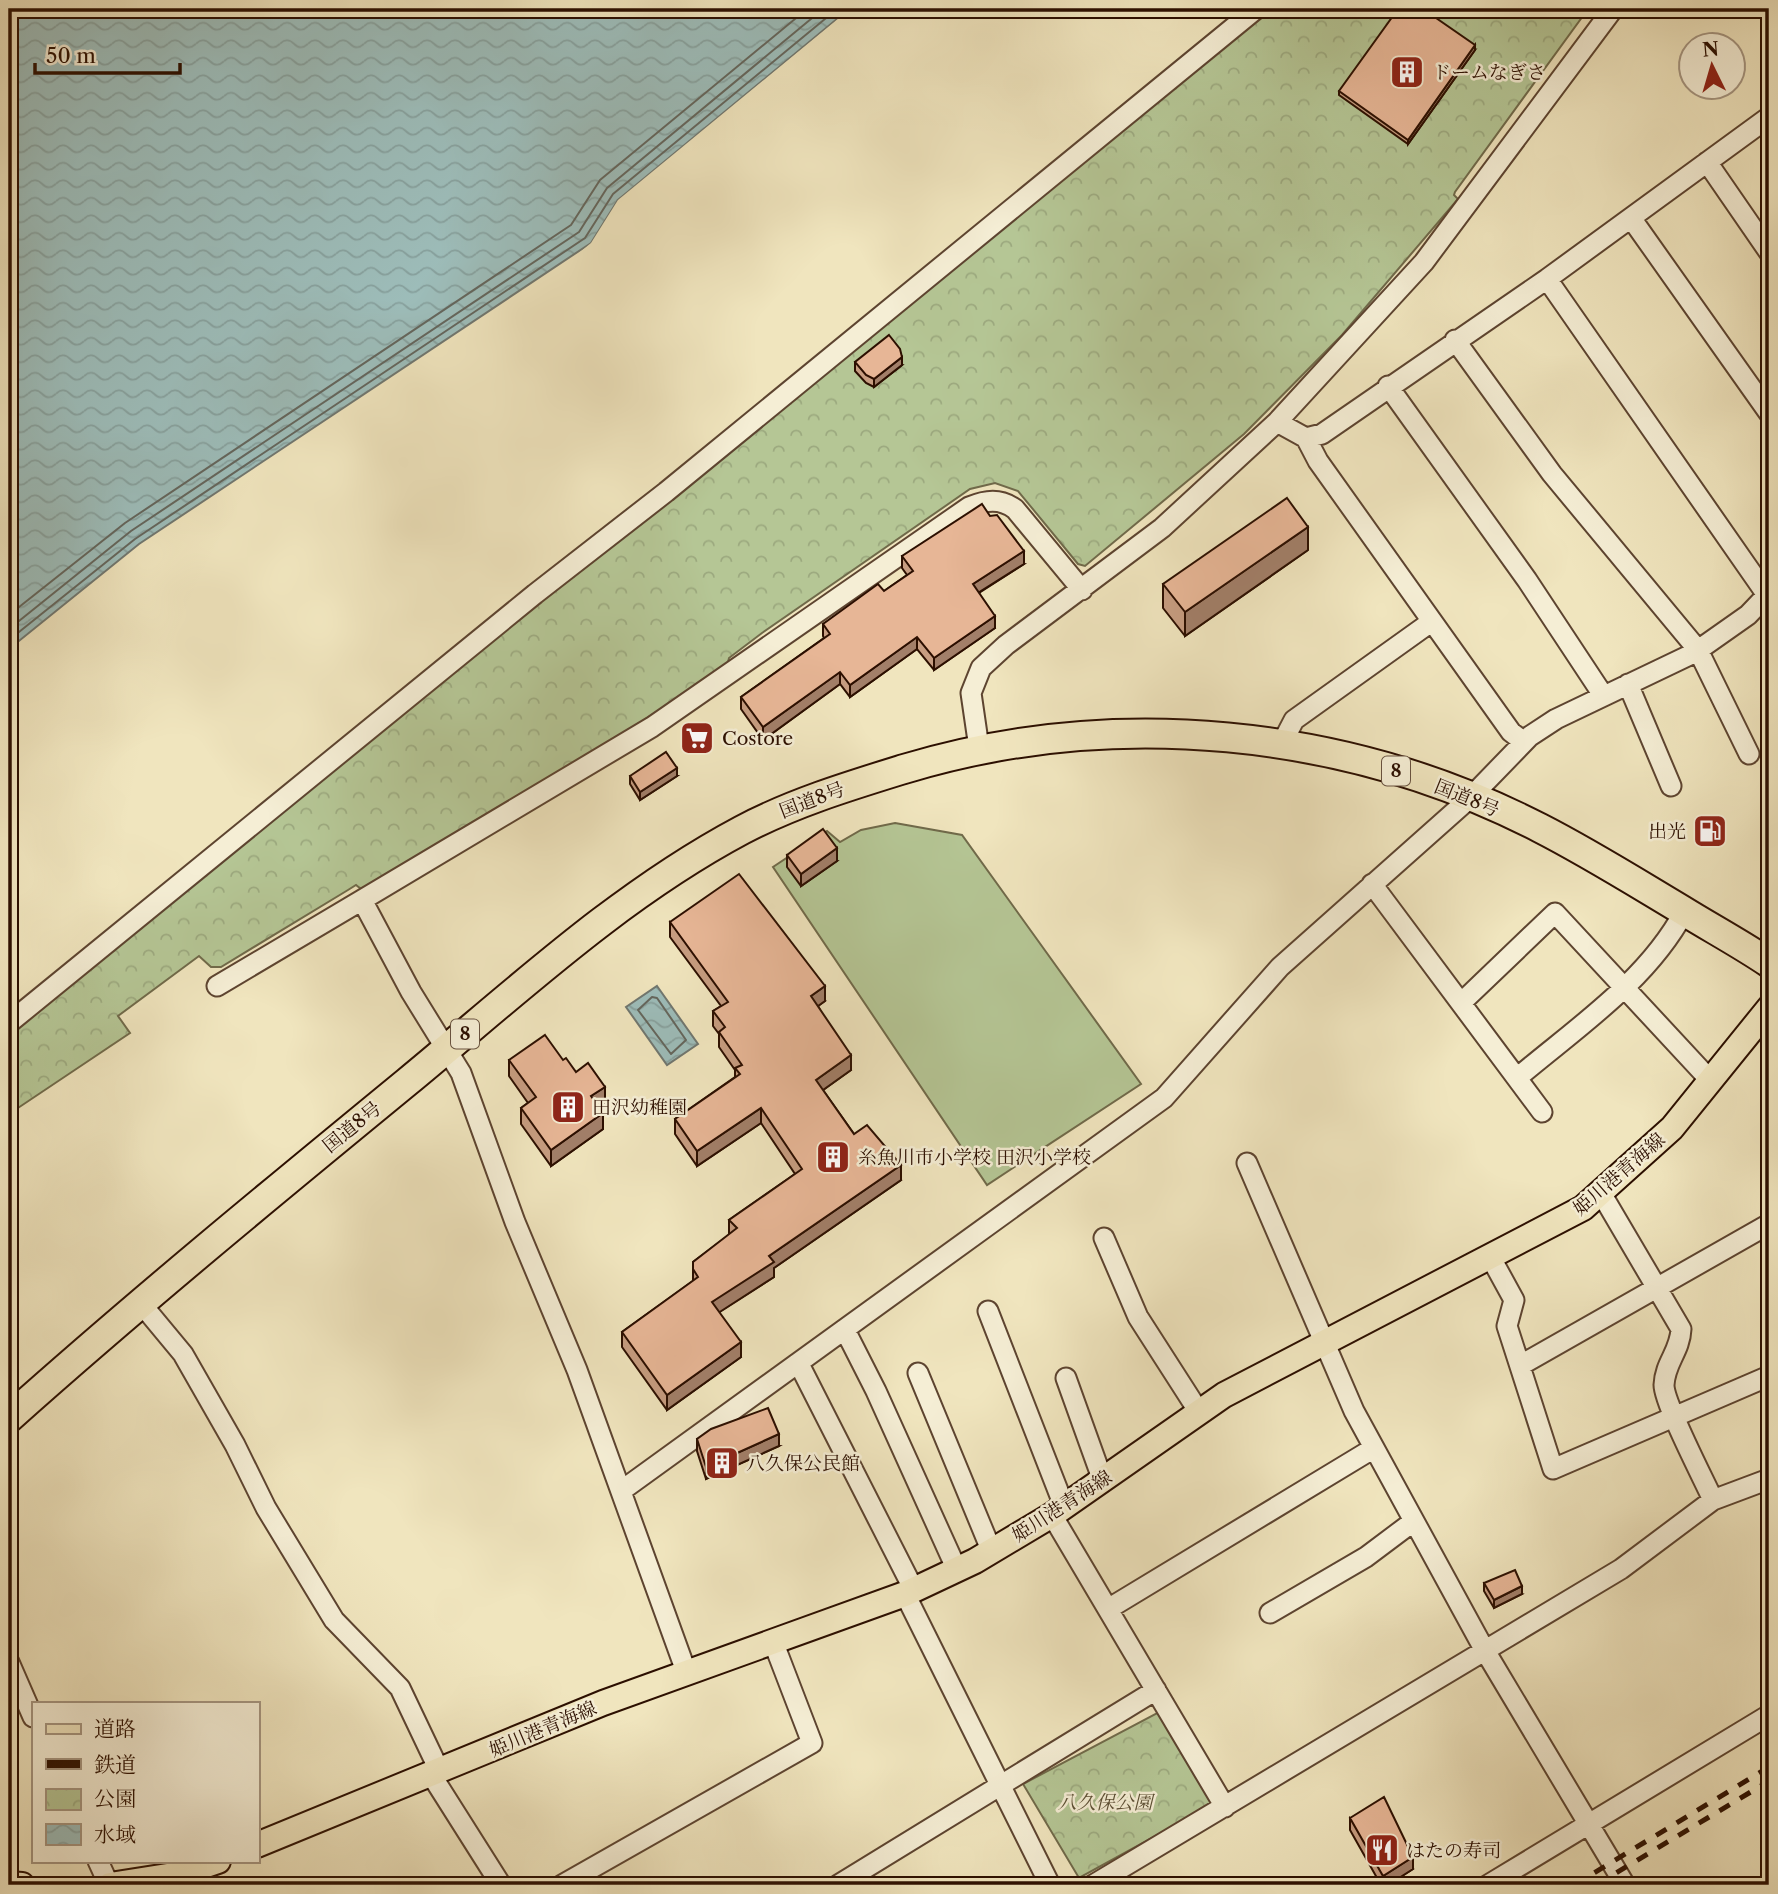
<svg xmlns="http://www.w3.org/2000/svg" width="1778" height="1894" viewBox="0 0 1778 1894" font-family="'Libre Caslon Text','Noto Serif JP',serif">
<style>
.grass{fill:#b5c695;stroke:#706a4a;stroke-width:2}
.park{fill:url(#park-crowns);stroke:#706a4a;stroke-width:2}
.water{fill:url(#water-waves);stroke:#707770;stroke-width:2}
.pier{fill:#f0e5be}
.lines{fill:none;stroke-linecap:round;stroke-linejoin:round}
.shore{stroke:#64665d;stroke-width:2}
.minor-casing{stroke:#5d4430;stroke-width:23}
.major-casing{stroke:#2c0f00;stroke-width:28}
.highway-casing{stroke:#2c0f00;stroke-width:32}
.minor{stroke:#f5eed5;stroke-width:19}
.major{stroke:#f0e5be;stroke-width:24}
.highway{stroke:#f0e5be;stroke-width:28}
.rail{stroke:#2c0f00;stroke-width:5;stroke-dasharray:12 12;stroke-linecap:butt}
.wall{fill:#c79d81;stroke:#2c0f00;stroke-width:2}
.shaded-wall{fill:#a27f69;stroke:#2c0f00;stroke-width:2}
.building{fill:#e7b696;stroke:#2c0f00;stroke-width:2}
.labels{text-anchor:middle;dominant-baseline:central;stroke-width:5;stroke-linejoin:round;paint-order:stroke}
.shield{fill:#f5eed5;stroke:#685240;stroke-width:2}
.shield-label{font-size:18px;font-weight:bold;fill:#2c0f00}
.poi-label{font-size:19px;fill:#2c0f00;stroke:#f5eed5;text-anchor:start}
.street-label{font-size:19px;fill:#2c0f00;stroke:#f5eed5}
.park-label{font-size:19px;font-style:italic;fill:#5c4f34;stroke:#f5eed5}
</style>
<defs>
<pattern id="park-crowns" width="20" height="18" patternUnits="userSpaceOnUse" patternTransform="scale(1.75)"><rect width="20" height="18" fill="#b5c695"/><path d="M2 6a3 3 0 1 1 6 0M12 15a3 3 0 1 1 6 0" fill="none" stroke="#9ca97f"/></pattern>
<pattern id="water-waves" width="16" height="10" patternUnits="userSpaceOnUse" patternTransform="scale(1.75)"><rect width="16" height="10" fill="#9dbdba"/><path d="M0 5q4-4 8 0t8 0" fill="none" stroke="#87a19e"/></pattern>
</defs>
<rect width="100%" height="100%" fill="#f0e5be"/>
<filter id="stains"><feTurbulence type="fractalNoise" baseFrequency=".00286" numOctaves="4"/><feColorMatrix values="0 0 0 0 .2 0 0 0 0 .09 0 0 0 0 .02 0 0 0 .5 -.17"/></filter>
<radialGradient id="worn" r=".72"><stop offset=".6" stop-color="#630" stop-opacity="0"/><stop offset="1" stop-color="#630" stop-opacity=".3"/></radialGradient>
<path class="grass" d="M895,823L962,835L1141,1084L987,1185L773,867L827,831L840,842L861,830Z"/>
<path class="park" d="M1265,9H1588L1455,192L1454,195L1458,199L1342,335L1244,434L1085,566L1078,564L1018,491L995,483L970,489L762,633L729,658L727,666L596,751L361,889L356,885L348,890L221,967H211L199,956L118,1016L130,1033L9,1114V1031Z
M1161,1711L1214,1804L1079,1878L1023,1784Z"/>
<path class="water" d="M9,9H849L618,200L591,243L139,544L9,649Z
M657,986L698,1044L667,1065L626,1007Z"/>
<path class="pier" d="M850,9H853L852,11L620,202L593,245L562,267L591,243L618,200Z"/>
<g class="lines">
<path class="shore" d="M9,615L125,523L571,225L600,180L807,9
M9,629L131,531L579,232L607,188L823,9
M9,640L135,539L585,238L613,194L837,9
M652,997L657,998L686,1040L671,1054L638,1010Z"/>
<g class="minor-casing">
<path id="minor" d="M1707,162L1769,252
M1631,218L1769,413
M1547,279L1767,595
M1455,340L1552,474L1698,650L1749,754
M1388,386L1527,580L1603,695
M1277,422L1306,438L1322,434L1547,279L1769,117
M1306,438L1318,461L1511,732L1524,742
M1628,684L1671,786
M1282,743L1294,720L1431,622
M979,748L971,693L981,668L1006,645L1162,528L1277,422L1424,262L1613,9
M1372,884L1542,1112
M362,900L652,727L969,507C986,500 1000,498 1015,509L1082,590
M217,986L362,900L411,992L461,1073L515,1222L577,1370L687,1674
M1461,1003L1555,913L1710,1080
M9,1023L535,594L666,492L1256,9
M1517,1078C1576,1028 1647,981 1684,912
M1247,1163L1354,1411L1484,1649L1625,1885
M1601,1193L1681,1329C1680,1352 1665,1362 1664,1385C1664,1403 1703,1478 1713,1500
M1104,1238L1138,1317L1199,1412
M1491,1258L1514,1300L1507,1326L1553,1469L1769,1376
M139,1301L183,1354L235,1445L266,1508L334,1620L400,1688L440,1772
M988,1311L1064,1506
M845,1330L876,1391L957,1570
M799,1364L914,1590
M1521,1365L1769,1224
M918,1373L992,1552
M1066,1378L1103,1481
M621,1491L1164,1098L1280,967L1470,798L1530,736L1556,719L1694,653L1748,615L1769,593
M1052,1515L1225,1807
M905,1594L1050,1885
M1108,1609L1374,1448
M1270,1613L1366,1557L1414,1521
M9,1662L33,1717
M432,1776L501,1885
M98,1861L109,1885
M562,1885L812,1743L774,1644
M838,1885L1156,1690
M1093,1885L1621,1569L1713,1500L1769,1479
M1488,1885L1769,1715"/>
</g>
<g class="major-casing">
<path id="major" d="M257,1845L603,1703L905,1594L975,1561L1052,1515L1224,1395L1583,1208L1672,1128L1769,1008
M9,1884L22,1885
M110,1885L180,1874L218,1861"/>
</g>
<g class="highway-casing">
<path id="highway" d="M9,1418C139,1302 273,1192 407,1082C515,993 618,896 742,830C793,803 849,786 904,769C1113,706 1346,728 1540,828C1589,853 1635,882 1682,910C1711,928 1741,944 1769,963"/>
</g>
<use href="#minor" class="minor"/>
<use href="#major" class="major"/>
<use href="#highway" class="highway"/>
<path class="rail" d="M1574,1885L1769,1767
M1596,1885L1769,1781"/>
</g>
<path class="wall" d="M1475,50L1408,144L1339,95V91Z
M855,362L902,365L874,387L866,383L855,371Z
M1308,550L1185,636L1163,608V584Z
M902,556L1024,564L979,593L995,628L934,670L917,649L850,697L840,684L763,740L741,709V697L824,638L823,636V624L884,591L907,575L902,568Z
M630,776H677L640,800L630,784Z
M787,855L837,861L801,886L787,867Z
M670,922L825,1001L818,1006L851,1070L823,1090L854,1134L901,1180L774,1268V1277L719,1312L741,1357L667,1410L622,1347V1332L693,1281V1262L729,1235V1220L795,1174L761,1123L697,1166L675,1134V1119L735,1077V1070L719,1047V1034L713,1026V1011L721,1006L670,937Z
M509,1060H563L576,1072L605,1103L599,1107L603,1129L551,1166L521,1124V1108L528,1103L509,1076Z
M697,1439L779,1446L706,1479L697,1451Z
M1484,1583L1522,1594L1494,1608L1484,1591Z
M1350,1818L1413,1869L1388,1885H1381L1350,1830Z"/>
<path class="shaded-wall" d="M1475,45V50L1408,144V140Z
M902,357V365L874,387V379Z
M1308,527V550L1185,636V612Z
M1024,551V564L973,596V584Z
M995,616V628L934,670V658Z
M917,637V649L850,697V685Z
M840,672V684L763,740V727Z
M677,768V776L640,800V792Z
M837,848V861L801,886V874Z
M825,986V1001L811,1011V996Z
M851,1055V1070L816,1095V1080Z
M605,1087V1103L591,1112V1096Z
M761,1108V1123L697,1166V1151Z
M603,1113V1129L551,1166V1150Z
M901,1165V1180L774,1268V1277L712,1317V1302L769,1256Z
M741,1342V1357L667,1410V1395Z
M779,1434V1446L706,1479V1467Z
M1522,1586V1594L1494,1608V1600Z
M1413,1857V1869L1388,1885H1383V1876Z"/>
<path class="building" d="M1398,9H1423L1475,45L1408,140L1339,91Z
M889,335L900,349L902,357L874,379L866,375L855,362Z
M1287,498L1308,527L1185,612L1163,584Z
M982,504L990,516L997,515L1024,551L973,584L995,616L934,658L917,637L850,685L840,672L763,727L741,697L830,634L823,624L878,584L884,591L913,571L902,556Z
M666,752L677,768L640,792L630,776Z
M823,829L837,848L801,874L787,855Z
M739,874L825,986L811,996L851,1055L816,1080L854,1134L867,1125L901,1165L769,1256L774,1262L712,1302L741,1342L667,1395L622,1332L698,1277L693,1269V1262L737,1228L729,1220L802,1169L761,1108L697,1151L675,1119L740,1074L735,1068L742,1065L719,1032L725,1027L713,1011L728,1002L670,922Z
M545,1035L563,1060L566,1058L576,1072L588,1063L605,1087L591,1096L603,1113L551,1150L521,1108L536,1097L509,1060Z
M768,1408L779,1434L706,1467L697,1439L711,1429Z
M1515,1570L1522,1586L1494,1600L1484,1583Z
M1384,1797L1413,1857L1383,1876L1350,1818Z"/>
<defs>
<g id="building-square" transform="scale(1.75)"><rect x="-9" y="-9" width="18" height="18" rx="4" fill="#8f2418" stroke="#f5eed5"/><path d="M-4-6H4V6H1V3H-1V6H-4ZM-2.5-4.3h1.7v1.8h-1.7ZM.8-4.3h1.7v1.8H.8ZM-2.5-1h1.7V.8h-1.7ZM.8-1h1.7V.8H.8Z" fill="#fff"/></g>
<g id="supermarket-square" transform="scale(1.75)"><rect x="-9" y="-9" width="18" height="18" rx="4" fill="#8f2418" stroke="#f5eed5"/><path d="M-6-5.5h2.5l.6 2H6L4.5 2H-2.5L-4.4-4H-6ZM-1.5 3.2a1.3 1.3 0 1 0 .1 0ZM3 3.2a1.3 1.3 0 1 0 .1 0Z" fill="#fff"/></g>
<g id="fuel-square" transform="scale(1.75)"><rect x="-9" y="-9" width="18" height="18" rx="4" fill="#8f2418" stroke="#f5eed5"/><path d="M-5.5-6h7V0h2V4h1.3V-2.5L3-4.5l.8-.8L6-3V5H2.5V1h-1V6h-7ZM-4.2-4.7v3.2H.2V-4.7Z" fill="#fff"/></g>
<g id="restaurant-square" transform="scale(1.75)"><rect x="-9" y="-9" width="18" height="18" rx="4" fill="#8f2418" stroke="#f5eed5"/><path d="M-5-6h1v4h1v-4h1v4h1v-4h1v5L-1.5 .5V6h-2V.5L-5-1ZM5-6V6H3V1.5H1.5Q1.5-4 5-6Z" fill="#fff"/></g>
</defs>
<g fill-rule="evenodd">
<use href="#building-square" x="1407" y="72"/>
<use href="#supermarket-square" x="697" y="738"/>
<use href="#fuel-square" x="1710" y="831"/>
<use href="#building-square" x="568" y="1107"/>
<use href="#building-square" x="833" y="1157"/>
<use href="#building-square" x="722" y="1463"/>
<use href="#restaurant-square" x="1382" y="1850"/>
</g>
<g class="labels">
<g class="shield">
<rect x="1382" y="756.5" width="28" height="29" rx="5"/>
<rect x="451" y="1019.5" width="28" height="29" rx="5"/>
</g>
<g class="shield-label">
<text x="1396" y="771">8</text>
<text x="465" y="1034">8</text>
</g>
<g class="poi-label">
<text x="1432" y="72">ドームなぎさ</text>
<text x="722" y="738">Costore</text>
<text x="1686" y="831" text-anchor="end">出光</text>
<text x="592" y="1107">田沢幼稚園</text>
<text x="858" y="1157">糸魚川市小学校 田沢小学校</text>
<text x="746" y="1463">八久保公民館</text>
<text x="1406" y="1850">はたの寿司</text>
</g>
<g class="street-label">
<text transform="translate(1467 798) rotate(22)">国道8号</text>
<text transform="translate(812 800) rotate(-21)">国道8号</text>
<text transform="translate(352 1127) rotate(-39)">国道8号</text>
<text transform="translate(1619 1174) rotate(-41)">姫川港青海線</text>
<text transform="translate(1062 1506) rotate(-33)">姫川港青海線</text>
<text transform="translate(543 1729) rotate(-23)">姫川港青海線</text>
</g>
<g class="park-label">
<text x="1105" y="1802">八久保公園</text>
</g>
</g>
<rect width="1778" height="1894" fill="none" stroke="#f0e5be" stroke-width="35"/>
<rect x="10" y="10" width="1757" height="1873" fill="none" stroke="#2c0f00" stroke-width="3.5"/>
<rect x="18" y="18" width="1743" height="1859" fill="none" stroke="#2c0f00" stroke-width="2"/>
<rect x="32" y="1702" width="228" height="161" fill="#f5eed5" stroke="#a59580" stroke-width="2"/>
<rect x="46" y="1724" width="35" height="10" fill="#f0e5be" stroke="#a59580" stroke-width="2"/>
<text x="94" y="1736" font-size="21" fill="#2c0f00">道路</text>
<rect x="46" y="1759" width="35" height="10" fill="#2c0f00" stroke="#a59580" stroke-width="2"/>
<text x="94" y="1772" font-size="21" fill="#2c0f00">鉄道</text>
<rect x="46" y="1789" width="35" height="21" fill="url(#park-crowns)" stroke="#a59580" stroke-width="2"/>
<text x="94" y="1806" font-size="21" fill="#2c0f00">公園</text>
<rect x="46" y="1824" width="35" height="21" fill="url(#water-waves)" stroke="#a59580" stroke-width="2"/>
<text x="94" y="1842" font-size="21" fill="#2c0f00">水域</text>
<g transform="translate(1712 66) rotate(355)"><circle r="33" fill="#f5eed5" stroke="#a59580" stroke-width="2"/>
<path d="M0-5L12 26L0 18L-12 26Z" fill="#8f2418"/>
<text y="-10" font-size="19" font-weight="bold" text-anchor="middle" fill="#2c0f00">N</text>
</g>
<path d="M35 63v10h145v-10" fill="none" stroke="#2c0f00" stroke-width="3.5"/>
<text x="46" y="63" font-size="21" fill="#2c0f00" stroke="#f5eed5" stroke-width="5" paint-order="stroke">50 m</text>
<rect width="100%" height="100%" filter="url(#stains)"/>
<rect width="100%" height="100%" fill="url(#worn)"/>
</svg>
